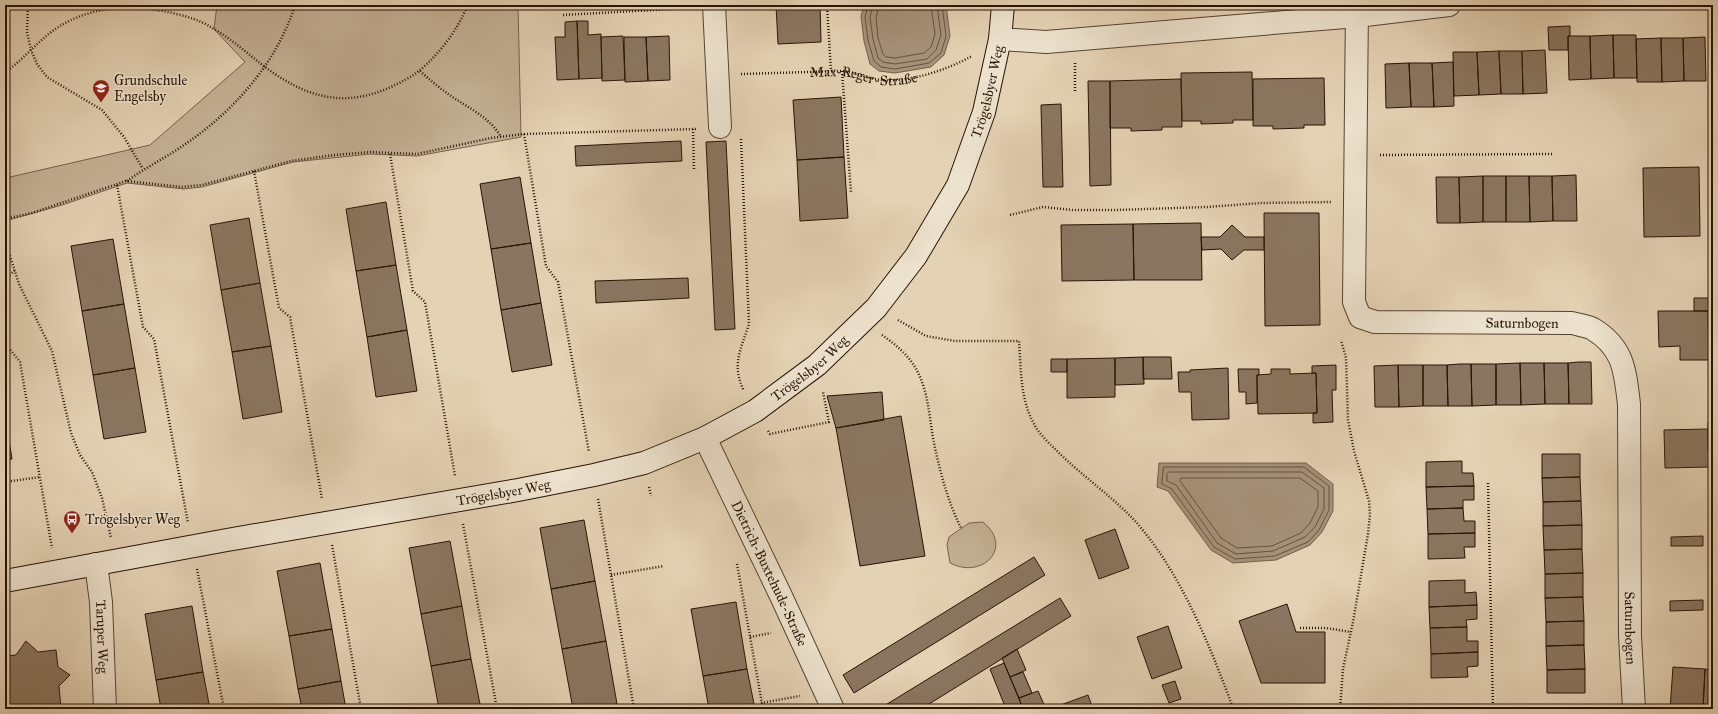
<svg xmlns="http://www.w3.org/2000/svg" width="1718" height="714" viewBox="0 0 1718 714" font-family="'IM FELL Great Primer',serif">
<style>
.green{fill:#c4b296;stroke:#76624e}
.water{fill:#a49178;stroke:#725f4a}
.lines{fill:none;stroke-linecap:round;stroke-linejoin:round}
.shore{stroke:#66523e;stroke-width:1}
.building{fill:#8a7660;stroke:#281305}
.street-casing{stroke:#574331;stroke-width:24}
.secondary-casing{stroke:#281305;stroke-width:24}
.path{stroke:#281305;stroke-width:2.5;stroke-dasharray:1 2;stroke-linecap:butt}
.street{stroke:#ede2ce;stroke-width:22}
.secondary{stroke:#ede2ce;stroke-width:22}
.labels{text-anchor:middle;dominant-baseline:central;stroke-width:3;stroke-linejoin:round;paint-order:stroke}
.street-label{font-size:14px;fill:#281305;stroke:#ede2ce}
.poi-label{font-size:14px;fill:#281305;stroke:#ede2ce;text-anchor:start}
</style>
<rect width="100%" height="100%" fill="#e4d2b4"/>
<filter id="stains"><feTurbulence type="fractalNoise" baseFrequency=".005" numOctaves="4"/><feColorMatrix values="0 0 0 0 .2 0 0 0 0 .09 0 0 0 0 .02 0 0 0 .5 -.17"/></filter>
<radialGradient id="worn" r=".72"><stop offset=".6" stop-color="#630" stop-opacity="0"/><stop offset="1" stop-color="#630" stop-opacity=".3"/></radialGradient>
<path class="green" d="M217,5H518L521,137L417,156L370,154L293,162L202,187L184,189L127,183L62,205L5,221V168L10,177L150,145L245,62L214,29Z
M983,522C1014,547 983,580 950,563L947,545L949,537L969,523Z"/>
<path class="water" d="M864,5H946L950,36L944,55L931,67L895,73L879,71L870,64L864,41L861,16Z
M1159,463H1306L1333,484V511L1322,532L1310,545L1276,560L1233,563L1211,550L1168,491L1157,487Z"/>
<g class="lines">
<path class="shore" d="M868,5L865,17L868,40L874,61L881,67L895,69L929,63L941,53L946,36L942,5
M873,5L870,17L873,39L878,58L883,62L895,64L927,59L936,50L941,35L937,5
M879,5L876,18L878,38L883,54L886,57L895,58L924,53L931,47L935,34L931,5
M1164,467H1304L1329,486V510L1319,530L1308,542L1275,556L1235,559L1214,547L1172,489L1162,484Z
M1169,472H1302L1324,488V509L1315,527L1305,537L1273,551L1236,554L1217,543L1176,485L1167,481V474Z
M1181,478H1300L1318,491V507L1310,523L1301,533L1272,546L1237,548L1221,538L1180,481Z"/>
</g>
<path class="building" d="M776,5H820L821,42L778,44Z
M577,21L579,79L557,80L555,37H565V22Z
M577,21H588V35L601,34L602,78L579,79Z
M1570,26V36H1568V50H1549L1548,27Z
M1613,35L1614,78L1591,79L1590,36Z
M1613,35H1636L1637,78H1614Z
M623,36L625,80L602,81L601,37Z
M669,36L670,80L648,81L646,37Z
M1568,36H1590L1591,79L1569,80Z
M624,37H646L648,81L625,82Z
M1705,37L1706,81H1684L1683,38Z
M1661,38H1683L1684,81L1662,82Z
M1661,38L1662,82H1637L1636,39Z
M1545,50L1547,93L1523,94L1522,51Z
M1499,51H1522L1523,94H1501Z
M1499,51L1501,94L1479,95L1477,52Z
M1453,52H1477L1479,95L1454,96Z
M1453,62L1454,106L1434,107L1432,63Z
M1409,63H1432L1434,107H1411Z
M1409,63L1411,107L1386,108L1385,64Z
M1252,72L1253,120H1233V123L1201,124V121H1182L1181,73Z
M1324,78L1325,125H1304V128L1273,129V126H1253V79Z
M1181,79L1182,127H1162V130L1131,131V128H1110V81Z
M1088,81H1110L1111,185L1090,186Z
M841,97L844,157L797,160L793,100Z
M1061,104L1063,187H1043L1041,105Z
M681,141L682,161L576,166L575,146Z
M726,141L735,329L715,330L706,142Z
M844,157L848,218L800,221L797,160Z
M1699,167L1700,236L1644,237L1643,168Z
M1576,175L1577,221H1553L1552,176Z
M1483,176V222L1460,223L1459,177Z
M1483,176H1506V222H1483Z
M1506,176H1529L1530,222H1506Z
M1529,176H1552L1553,221L1530,222Z
M520,177L531,243L491,249L480,184Z
M1436,177H1459L1460,223H1437Z
M386,202L396,265L356,271L346,209Z
M1264,213H1319L1320,325L1265,326Z
M249,218L260,283L221,290L210,225Z
M1201,223L1202,280H1134L1133,224Z
M1133,224L1134,280L1062,281L1061,225Z
M1232,225L1245,237H1264V250H1244L1232,260L1221,249L1202,250L1201,237H1220Z
M113,239L124,304L82,311L71,246Z
M531,243L541,303L501,310L491,249Z
M396,265L407,330L367,337L356,271Z
M688,278L689,298L596,303L595,281Z
M260,283L271,346L232,352L221,290Z
M1694,298H1713V311H1694Z
M541,303L552,365L512,372L501,310Z
M124,304L135,368L93,375L82,311Z
M1658,311H1708L1709,360H1680V346L1659,347Z
M407,330L417,391L376,397L367,337Z
M271,346L282,412L243,419L232,352Z
M1143,357H1171L1172,379H1143Z
M1143,357L1144,384L1115,385V358Z
M1115,358V397L1067,398V359Z
M1051,359H1067V372H1051Z
M1579,362H1591L1592,404H1569L1568,363Z
M1520,363H1544L1545,404L1521,405Z
M1520,363L1521,405H1496V364Z
M1544,363H1568L1569,404H1545Z
M1459,364H1471L1472,406H1448L1447,365Z
M1471,364H1496V405L1472,406Z
M1336,365V390H1332L1333,422L1313,423V413H1317L1316,373H1312V366Z
M1398,365L1399,407H1375L1374,366Z
M1398,365H1423V406L1399,407Z
M1423,365H1447L1448,406H1423Z
M135,368L146,432L104,439L93,375Z
M1228,368L1229,419L1192,420L1191,392H1179L1178,372H1190V370Z
M1238,369H1259V375H1257V403L1246,404V392H1239Z
M1271,369H1290V374L1316,373L1317,413L1258,414L1257,375L1271,374Z
M882,392L884,420L836,428L827,396Z
M5,416L12,459L5,460Z
M901,416L925,556L860,566L836,428Z
M1708,422H1713V450L1708,451Z
M1708,429L1709,467L1665,468L1664,430Z
M1542,454H1580V477L1542,478Z
M1462,461V473H1473L1474,486L1426,487V462Z
M1580,477L1581,501L1543,502L1542,478Z
M1474,486V500H1463V508L1427,509L1426,487Z
M1581,501L1582,525L1543,526V502Z
M1463,508L1464,521H1475V533L1428,534L1427,509Z
M584,520L595,581L551,589L540,528Z
M1582,525V549L1544,550L1543,526Z
M1115,529L1129,568L1099,579L1085,540Z
M1475,533V547H1464L1465,558L1428,559V534Z
M1703,536V546H1671V537Z
M450,541L462,606L421,614L409,548Z
M1582,549L1583,573L1545,574L1544,550Z
M1034,557L1045,575L854,693L843,675Z
M320,563L332,629L289,636L277,571Z
M1583,573V597L1545,598V574Z
M1465,580V593L1476,592L1477,605L1429,607V581Z
M595,581L606,641L562,649L551,589Z
M1583,597L1584,621L1546,622L1545,598Z
M1060,598L1071,616L921,709H879Z
M1703,600V610L1670,611V601Z
M736,602L747,669L703,676L691,609Z
M1287,604L1296,632H1325V683H1261L1239,621Z
M1477,605V619L1466,620L1467,627L1430,628L1429,607Z
M192,606L203,672L156,680L145,614Z
M462,606L471,659L431,666L421,614Z
M1584,621V645L1546,646V622Z
M1168,626L1182,668L1152,679L1137,637Z
M1467,627V641H1478V652L1431,654L1430,628Z
M332,629L341,681L298,689L289,636Z
M26,641L38,652L56,650L58,667L70,675L59,686L61,709H5V656L16,655Z
M606,641L617,704L591,709H573L562,649Z
M1584,645L1585,669L1547,670L1546,646Z
M1017,649L1026,670L1010,677L1002,658Z
M1478,652V666L1467,667L1468,677L1431,678V654Z
M471,659L481,709H439L431,666Z
M1004,663L1022,706L1014,709H1006L990,669Z
M1673,667L1705,669L1703,709H1670Z
M747,669L755,709H709L703,676Z
M1585,669V693H1547V670Z
M1705,669L1713,670V709H1703Z
M203,672L210,709H161L156,680Z
M1023,672L1032,693L1019,698L1010,677Z
M341,681L346,709H302L298,689Z
M1175,681L1181,699L1169,703L1162,685Z
M1038,691L1046,709H1023L1019,698Z
M1088,695L1093,709H1059L1058,706Z"/>
<g class="lines">
<g class="street-casing">
<g id="street">
<path d="M714,5L720,127"/>
<path id="s2" d="M1357,5L1354,302L1360,317L1375,322L1572,323C1579,325 1587,326 1593,329C1624,348 1625,371 1629,404L1630,636L1634,709"/>
<path d="M1000,39L1046,42L1357,16L1449,5"/>
<path id="s3" d="M705,438L781,596L833,709"/>
<path id="s4" d="M96,564L101,602L105,709"/>
</g>
</g>
<g class="secondary-casing">
<g id="secondary">
<path id="s5" d="M5,581L227,540L518,490L594,475L644,463L705,438L755,411L817,365L876,308L916,256L958,185L984,112L1000,39L1003,5"/>
</g>
</g>
<g class="path">
<path d="M28,5L27,32L31,50L37,64L47,77L102,110L124,137L143,169"/>
<path d="M827,5L831,71"/>
<path d="M563,15L690,8"/>
<path d="M1075,63V93"/>
<path d="M420,71C431,81 442,90 454,98C471,109 491,119 501,137"/>
<path d="M842,71L851,193"/>
<path d="M5,72C19,63 31,49 44,38C68,16 103,6 136,8C157,9 191,15 209,26C229,37 247,53 265,67C315,104 356,109 410,77C431,65 460,29 467,5"/>
<path id="s1" d="M741,74L842,71C856,72 869,79 881,80C909,83 949,69 972,56"/>
<path d="M693,129L694,171"/>
<path d="M524,134L546,266L558,282L589,452"/>
<path d="M741,139L749,324C741,349 731,365 744,391"/>
<path d="M390,154L413,291L425,302L455,476"/>
<path d="M1380,155L1553,154"/>
<path d="M254,171L279,308L290,317L322,499"/>
<path d="M127,181C145,168 165,158 184,145C233,112 277,63 295,5"/>
<path d="M117,185L143,327L154,339L188,523"/>
<path d="M1010,215L1043,207L1073,210H1116L1207,207L1261,203L1332,202"/>
<path d="M5,219L32,213L126,181L182,187L202,185L291,161L334,155L370,152L417,154L491,138L524,134L696,129"/>
<path d="M5,232L9,253L19,284L52,351L71,433L80,455L92,472L102,498L111,538"/>
<path d="M5,279L15,270"/>
<path d="M898,320L926,336L955,341H1019C1021,368 1020,399 1034,424C1039,434 1049,443 1057,451C1082,476 1112,496 1136,522C1171,562 1195,612 1215,661C1221,677 1228,693 1233,709"/>
<path d="M5,330L8,347L20,362L52,548"/>
<path d="M882,335C895,344 907,354 915,367C928,389 929,414 933,438C939,468 947,500 961,528"/>
<path d="M768,431L770,434L829,422L823,392"/>
<path d="M5,482L40,477"/>
<path d="M1488,483L1493,709"/>
<path d="M649,487L651,496"/>
<path d="M598,499L634,709"/>
<path d="M463,524L497,709"/>
<path d="M332,545L361,709"/>
<path d="M737,564L763,709"/>
<path d="M197,569L224,709"/>
<path d="M611,575L664,566"/>
<path d="M1300,628H1326L1351,632"/>
<path d="M750,637L771,633"/>
<path d="M761,703L800,696"/>
<path d="M1340,709L1343,669L1353,622L1368,534L1370,514L1369,501L1354,451L1348,420L1346,358L1341,340"/>
</g>
<use href="#street" class="street"/>
<use href="#secondary" class="secondary"/>
</g>
<defs>
<g id="school-pin" transform="scale(0.9)"><path d="M0 17L-7.5 6A9.5 9.5 0 1 1 7.5 6Z" fill="#8f2418" stroke="#ede2ce"/><path d="M0-5L7-2L0 1L-7-2ZM-4 1L0 2.5L4 1V4Q0 6-4 4Z" fill="#fff"/></g>
<g id="bus-pin" transform="scale(0.9)"><path d="M0 17L-7.5 6A9.5 9.5 0 1 1 7.5 6Z" fill="#8f2418" stroke="#ede2ce"/><path d="M-5-6H5V4H4V6H2V4H-2V6H-4V4H-5ZM-3.5-4V0h7V-4ZM-3.5 1.2v1.5H-2V1.2ZM2 1.2v1.5H3.5V1.2Z" fill="#fff"/></g>
</defs>
<g fill-rule="evenodd">
<use href="#school-pin" x="101" y="88"/>
<use href="#bus-pin" x="72" y="519"/>
</g>
<g class="labels">
<g class="street-label">
<text stroke="none"><textPath href="#s1" startOffset="123">Max-Reger-Straße</textPath></text>
<text stroke="none"><textPath href="#s5" startOffset="1178">Trögelsbyer Weg</textPath></text>
<text stroke="none"><textPath href="#s2" startOffset="476">Saturnbogen</textPath></text>
<text stroke="none"><textPath href="#s5" startOffset="842">Trögelsbyer Weg</textPath></text>
<text stroke="none"><textPath href="#s5" startOffset="506">Trögelsbyer Weg</textPath></text>
<text stroke="none"><textPath href="#s3" startOffset="150">Dietrich-Buxtehude-Straße</textPath></text>
<text stroke="none"><textPath href="#s2" startOffset="859">Saturnbogen</textPath></text>
<text stroke="none"><textPath href="#s4" startOffset="73">Taruper Weg</textPath></text>
</g>
<g class="poi-label">
<text x="114" y="80">Grundschule<tspan x="114" dy="16">Engelsby</tspan></text>
<text x="85" y="519">Trögelsbyer Weg</text>
</g>
</g>
<rect width="1718" height="714" fill="none" stroke="#e4d2b4" stroke-width="20"/>
<rect x="6" y="6" width="1706" height="702" fill="none" stroke="#281305" stroke-width="2"/>
<rect x="10" y="10" width="1698" height="694" fill="none" stroke="#281305"/>
<rect width="100%" height="100%" filter="url(#stains)"/>
<rect width="100%" height="100%" fill="url(#worn)"/>
</svg>
